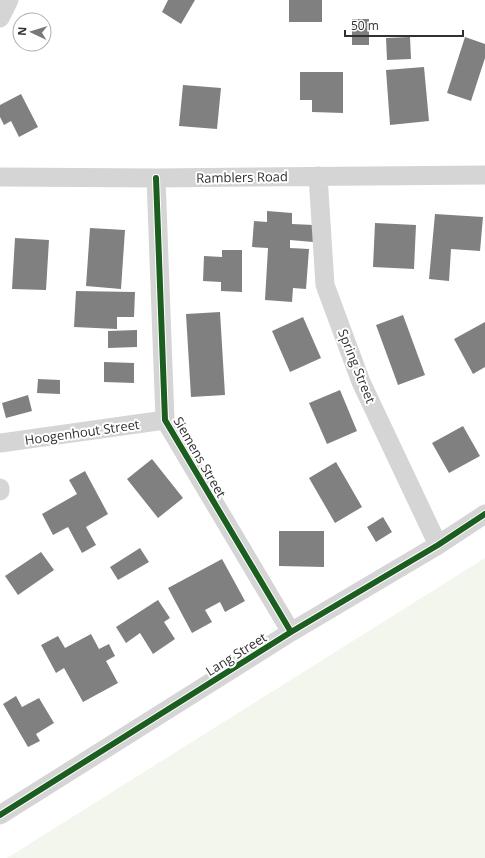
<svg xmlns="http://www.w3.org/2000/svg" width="485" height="858" viewBox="0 0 485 858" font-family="'Open Sans',sans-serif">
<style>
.green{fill:#f2f6ed}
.building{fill:#808080}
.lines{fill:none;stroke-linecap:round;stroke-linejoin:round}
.minor{stroke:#d5d5d5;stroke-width:19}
.cycleway-casing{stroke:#fff;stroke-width:8}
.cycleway{stroke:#1b5e20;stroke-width:6}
.labels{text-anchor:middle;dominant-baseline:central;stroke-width:4;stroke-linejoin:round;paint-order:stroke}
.street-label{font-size:13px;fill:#313131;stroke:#fff}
</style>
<rect width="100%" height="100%" fill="#fff"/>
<path class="green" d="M485,558V858H7Z"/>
<path class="building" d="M168,0H195L181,24L162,12Z
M289,0H322V22H289Z
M352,19H369V45H352Z
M410,37L411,59L387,60L386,38Z
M465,37L485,44V58L471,101L447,93Z
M424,67L429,121L390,125L386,70Z
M300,72H343V113L312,112V100H300Z
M183,85L221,88L217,129L179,126Z
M21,94L38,127L19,137L11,121L4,125L0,117V105Z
M267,211L292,213V224L314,225L313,242L290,240V248L309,249L306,289L293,288L292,302L265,300L268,248L252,247L254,221L267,222Z
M435,214L483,217L480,251L451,249L449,281L429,279Z
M375,223L416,225L414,269L373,267Z
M90,228L125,230L121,289L86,286Z
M15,238L49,240L46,290L12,289Z
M222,250H242V292L221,291V282L203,281L204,256L222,257Z
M76,291L135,292L134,317H117V329L74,327Z
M220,312L225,395L191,397L186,314Z
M403,315L425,375L398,385L376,325Z
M303,317L321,358L290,372L272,331Z
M485,322V367L473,374L454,339Z
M137,330V347L108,348V331Z
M104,362L134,363V383L104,382Z
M38,379L60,380V394L37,393Z
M340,390L357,431L327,444L309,403Z
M28,395L32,411L6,418L2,403Z
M463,426L480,456L449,473L432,443Z
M152,459L183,498L158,518L127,479Z
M336,462L362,507L335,523L309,478Z
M85,471L108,514L86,527L96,545L82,553L68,527L53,535L42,514L77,494L69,480Z
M383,517L392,532L376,542L367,527Z
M279,531H324V567L279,566Z
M140,548L149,562L118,580L110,567Z
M41,552L54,570L18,595L5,576Z
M222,559L245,601L225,612L220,602L205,610L212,622L192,633L168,588Z
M158,600L170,618L164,622L175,639L153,654L140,633L126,643L116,627Z
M91,634L99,649L109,644L115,656L106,661L118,683L83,702L64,668L56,673L41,645L58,636L65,648Z
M16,696L22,707L39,698L54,723L36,734L40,741L28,747L3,704Z"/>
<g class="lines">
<path class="minor" d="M0,18L9,0
M318,176L325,285L361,382L438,545
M0,177L156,178L485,175
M156,178L165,420L291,632
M0,443L165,420
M0,488V491
M0,815L291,632L438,545L485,514"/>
<g class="cycleway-casing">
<path id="cycleway" d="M156,178L165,420L291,632
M0,815L291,632L438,545L485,514"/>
</g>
<use href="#cycleway" class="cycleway"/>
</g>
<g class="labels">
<g class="street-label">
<text transform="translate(242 177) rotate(-1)">Ramblers Road</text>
<text transform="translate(357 366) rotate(68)">Spring Street</text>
<text transform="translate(82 432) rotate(-8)">Hoogenhout Street</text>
<text transform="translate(200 457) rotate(60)">Siemens Street</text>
<text transform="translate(236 654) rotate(-32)">Lang Street</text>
</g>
</g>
<g transform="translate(32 32) rotate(274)"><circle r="19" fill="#ffffff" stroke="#adadad"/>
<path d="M0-3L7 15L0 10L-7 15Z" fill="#797979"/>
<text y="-6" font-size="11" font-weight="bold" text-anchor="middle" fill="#313131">N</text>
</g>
<path d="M345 30v6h118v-6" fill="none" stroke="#313131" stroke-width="2"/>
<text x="351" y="30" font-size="12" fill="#313131" stroke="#ffffff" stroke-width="3" paint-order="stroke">50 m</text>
</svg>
